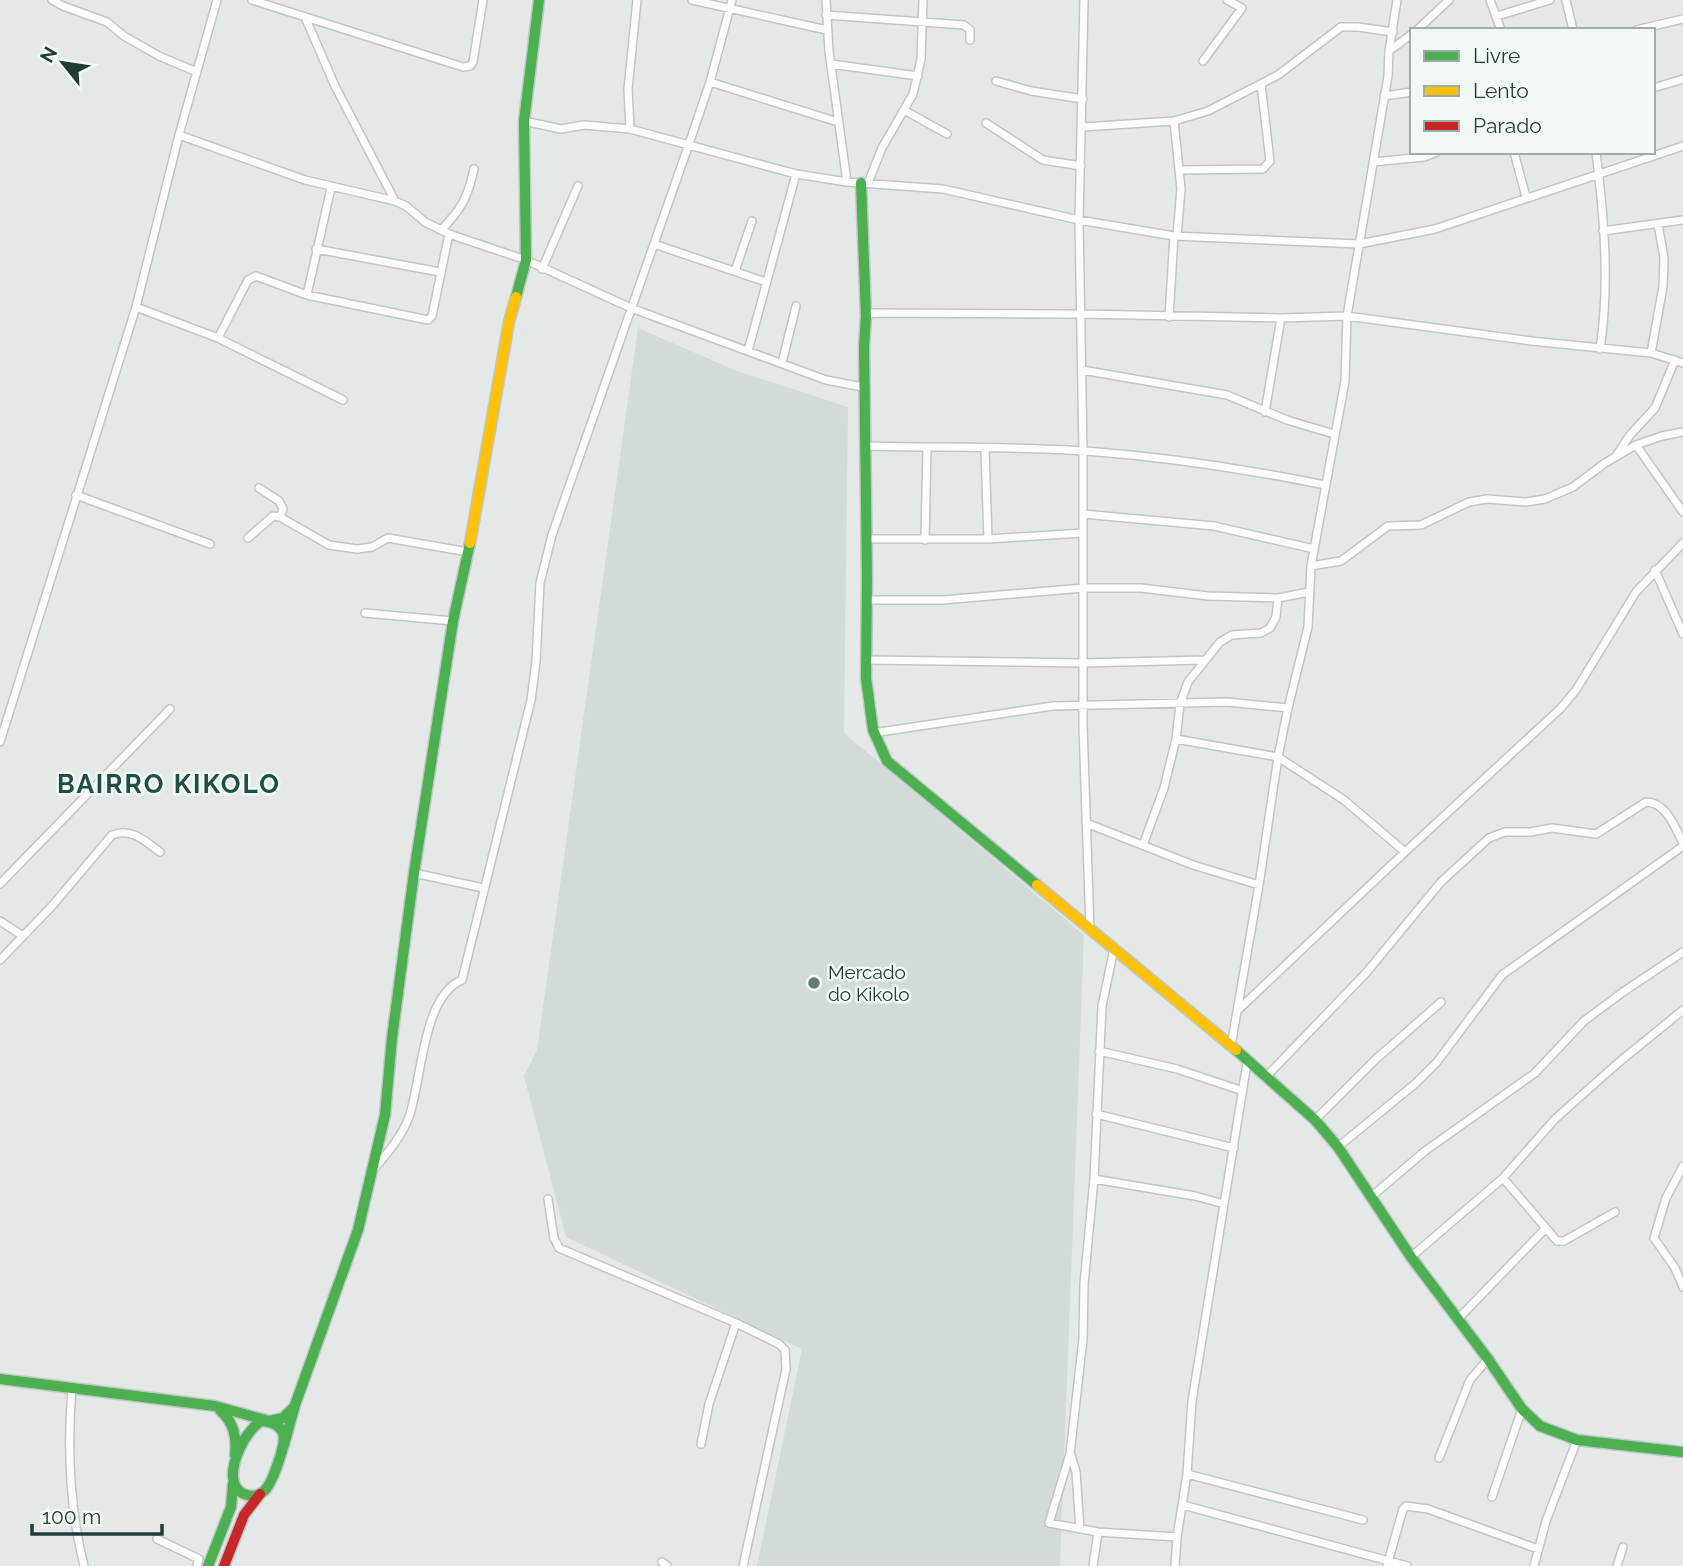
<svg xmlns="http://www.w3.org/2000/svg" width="1683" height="1566" viewBox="0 0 1683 1566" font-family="Raleway,sans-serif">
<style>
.built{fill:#d2dbd8}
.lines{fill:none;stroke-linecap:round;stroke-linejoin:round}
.street-casing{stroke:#c1c6c4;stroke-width:10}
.fast-casing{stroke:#bfc7c5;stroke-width:13}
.slow-casing{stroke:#bfc7c5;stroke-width:13}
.jam-casing{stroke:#bfc7c5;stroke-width:13}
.street{stroke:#fbfcfb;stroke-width:7}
.fast{stroke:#4caf50;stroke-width:10}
.slow{stroke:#ffc107;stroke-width:10}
.jam{stroke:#c62828;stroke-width:10}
.poi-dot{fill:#667975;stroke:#f2f8f6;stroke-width:2.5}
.labels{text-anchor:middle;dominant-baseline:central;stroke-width:5;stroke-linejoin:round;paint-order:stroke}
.poi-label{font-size:19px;fill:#223c38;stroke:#f2f8f6;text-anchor:start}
.district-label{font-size:26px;font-weight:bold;letter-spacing:2px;fill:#1e4e48;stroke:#f2f8f6}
</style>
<rect width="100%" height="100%" fill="#e4e9e7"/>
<path class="built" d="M638,328L737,371L848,407L844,733L1084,935L1060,1566H757L802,1349L566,1237L524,1076L537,1050Z"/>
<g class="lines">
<g class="street-casing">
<path id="street" d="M52,0L63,6L107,22L124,36L159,56L197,72
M252,0L463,67L470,66L473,62L483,0
M637,0L628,89L630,129L796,174L847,182L943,189L1079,220L1174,236L1359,244L1435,229L1683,146
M692,0L827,30
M826,0L829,51L847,182
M1084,0L1079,220L1083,451V726L1090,929
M1490,0L1501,30
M1566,0L1573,30
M826,15L964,25L970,30V40
M1497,16L1550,0
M305,17L335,86L395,201
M1417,30L1449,0
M1636,30L1683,19
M1389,51L1412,34
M1203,61L1242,8L1227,0
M831,64L918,76
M996,81L1031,91L1083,99
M710,82L838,122
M1653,88L1683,79
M1384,96L1412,92
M904,110L947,134
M524,121L561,129L584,125L630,129
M1174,121L1181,189L1177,236
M986,123L1043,160L1081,166
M1083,127L1174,121L1208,111L1278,75L1341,27H1358L1393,32
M179,135L305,180L395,201L406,206L425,222L449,234L526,260L631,308L826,380L863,387
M1514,152L1526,197
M1596,152C1604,217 1610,284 1600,349
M1373,162L1424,157L1437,152
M1180,170L1263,169L1270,161L1261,84
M868,183L882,148L913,94L921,59L923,0
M441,230C461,210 468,197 474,169
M1603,231L1683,220
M654,244L766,282
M316,249L440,272
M542,269L578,186
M735,271L752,221
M307,295L331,188
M136,307L218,338L343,400
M866,316L872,313L1080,314L1281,318L1347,316L1531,341L1651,353L1683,363
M1169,317L1174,236
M218,338L248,280L256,276L307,295L428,320L432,316L449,234
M748,351L796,174
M1651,353L1663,287L1664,258L1658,224
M782,363L796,306
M1082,370L1227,395L1287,420L1334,434
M1265,412L1281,318
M1636,445L1683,512
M866,446C939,448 1013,446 1086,451C1166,457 1246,469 1325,485
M985,449L988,539
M1616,456L1630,435L1655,408L1675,360
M259,488L279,501L283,509L280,517
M76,495L210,544
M1083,514L1214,526L1314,549
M248,538L273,516L280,517L329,545L357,549L372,547L388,538L468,552
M867,539H988L1083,533
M925,540L927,448
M1311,566L1341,561L1388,526L1421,525L1469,502L1487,499L1526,502L1545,499L1573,487L1605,463L1636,445L1662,436L1683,432
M1655,570L1683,634
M867,600H943L1083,588H1141L1208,596L1278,598L1309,592
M365,613L453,621
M866,660L1083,663L1204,660
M873,733L1053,706L1227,702L1288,708
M1176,739L1278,757L1344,800L1405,852
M0,742L136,307L179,135L217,0
M1086,823L1193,865L1259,885
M1143,845L1164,788L1176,739L1180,704L1188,682L1220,642L1232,635L1261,633L1270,628L1276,617L1278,598
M414,873L483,888
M0,884L170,709
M0,921L23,936
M1114,949L1102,1006L1094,1179L1084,1284L1083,1339L1070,1454L1049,1523L1098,1532L1177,1537
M0,960L52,906L112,835C131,827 145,841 160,852
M1238,1010L1405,852L1561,708L1576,690L1636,592L1683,543
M1231,1046L1259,885L1278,757L1288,708L1308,627L1311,566L1345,381L1347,316L1388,76L1389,51L1397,0
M1099,1051L1177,1069L1243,1091
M1265,1078L1366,973L1441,882L1489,838L1505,832H1530L1552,828L1596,834L1646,802C1666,802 1675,827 1683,843
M1096,1114L1234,1148
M1315,1120L1376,1059L1441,1002
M1338,1147L1416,1083L1437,1062L1502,975L1683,846
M1683,1166L1666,1198L1654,1238L1675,1268L1683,1287
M373,1170C387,1154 402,1136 409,1117C422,1081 422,996 462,980L531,700L536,662L540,583L552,535L689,144L710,82L732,0
M1503,1178L1557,1241H1564L1615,1212
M1094,1179L1195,1196L1224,1204
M1371,1197L1425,1151L1535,1073L1584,1021L1623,992L1683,952
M548,1199L554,1238L559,1248L736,1323L779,1344L785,1350L786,1369L743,1566
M1411,1257L1503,1178L1555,1119L1618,1063L1683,1010
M1458,1319L1545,1229
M72,1388C67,1447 70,1509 84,1566
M701,1444L709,1404L736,1323
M1071,1455L1076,1472L1080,1529
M1439,1458L1470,1380L1488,1359
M1187,1474L1363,1520
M1492,1497L1522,1409
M1183,1505L1407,1566
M157,1539L199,1559L197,1566
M662,1562L667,1566
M1093,1566L1098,1532
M1175,1566L1177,1537L1187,1474L1192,1401L1247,1063
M1387,1566L1403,1509L1406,1506L1428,1509L1538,1549
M1534,1566L1546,1521L1577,1440
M1617,1566L1623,1547"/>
</g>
<g class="fast-casing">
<path id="fast" d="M861,183L866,316L864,347L867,578L866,678L873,730L887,761L1037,885
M516,297L526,260L524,121L539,0
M1236,1050L1315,1120L1338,1147L1411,1257L1488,1359L1522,1409L1540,1426L1577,1440L1683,1452
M0,1379L215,1406L269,1421L283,1418L294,1407
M220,1410C234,1423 237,1437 235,1455
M262,1421C293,1424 284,1446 277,1466C274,1474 271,1485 264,1491C259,1496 251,1497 244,1494C218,1483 244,1429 262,1421Z
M284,1445L295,1405L358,1230L385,1115L392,1038L414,873L453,621L470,543
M208,1566L231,1507L233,1484"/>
</g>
<g class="slow-casing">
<path id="slow" d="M470,543L509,322L516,297
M1037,885L1236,1050"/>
</g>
<g class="jam-casing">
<path id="jam" d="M224,1566L244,1515L260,1494"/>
</g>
<use href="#street" class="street"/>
<use href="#fast" class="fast"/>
<use href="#slow" class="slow"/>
<use href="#jam" class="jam"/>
</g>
<circle class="poi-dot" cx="814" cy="983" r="7"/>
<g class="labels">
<g class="poi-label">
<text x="828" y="972">Mercado<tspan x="828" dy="22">do Kikolo</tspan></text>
</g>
<g class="district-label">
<text x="169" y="784">BAIRRO KIKOLO</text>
</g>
</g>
<rect x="1410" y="28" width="245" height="126" fill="#f2f8f6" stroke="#9fadaa" stroke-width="2"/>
<rect x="1424" y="51" width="35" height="10" fill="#4caf50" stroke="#9fadaa" stroke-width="2"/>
<text x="1473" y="63" font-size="21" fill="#223c38">Livre</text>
<rect x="1424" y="86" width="35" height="10" fill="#ffc107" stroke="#9fadaa" stroke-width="2"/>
<text x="1473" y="98" font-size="21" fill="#223c38">Lento</text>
<rect x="1424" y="121" width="35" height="10" fill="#c62828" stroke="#9fadaa" stroke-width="2"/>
<text x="1473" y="133" font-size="21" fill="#223c38">Parado</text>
<g transform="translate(63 63) rotate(300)" stroke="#f2f8f6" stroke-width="5" paint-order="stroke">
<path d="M0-5L12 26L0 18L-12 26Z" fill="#223c38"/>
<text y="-10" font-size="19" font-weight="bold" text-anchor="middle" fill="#223c38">N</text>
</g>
<path d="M32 1524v10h130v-10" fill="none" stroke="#223c38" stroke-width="3.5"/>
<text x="42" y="1524" font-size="21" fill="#223c38" stroke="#f2f8f6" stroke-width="5" paint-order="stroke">100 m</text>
</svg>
